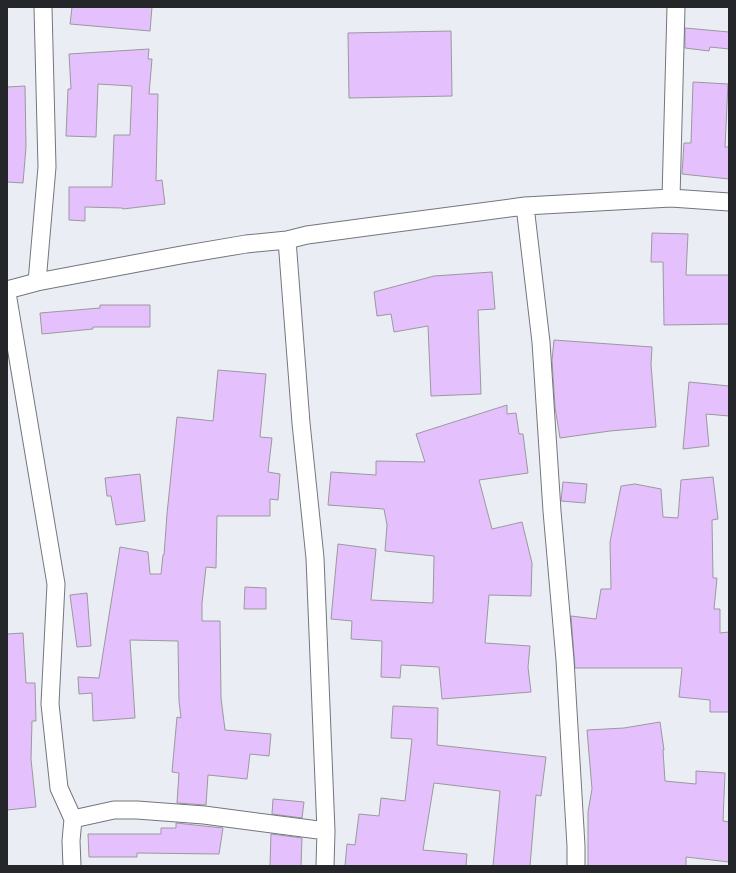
<svg xmlns="http://www.w3.org/2000/svg" width="736" height="873" viewBox="0 0 736 873" font-family="Georgia,serif">
<style>
.building{fill:#e4c1fd;stroke:#9c989e}
.lines{fill:none;stroke-linecap:round;stroke-linejoin:round}
.street-casing{stroke:#73767c;stroke-width:19}
.street{stroke:#fff;stroke-width:17}
</style>
<rect width="100%" height="100%" fill="#eaeef4"/>
<path class="building" d="M72,7H152L150,31L70,24Z
M685,28L729,32V49L710,47L709,51L685,48Z
M451,31L452,96L349,98L348,33Z
M149,49L148,59H152L149,94H158L156,181L162,180L165,204L123,209L122,208L85,207V221L69,220V187H112L114,135H130L132,86L98,84L96,137L66,136L68,89H71L69,54Z
M693,82L728,84L725,147H729V179L682,174L684,143H691Z
M25,86L26,147L23,183L7,182V87Z
M652,233L688,234L686,275H729V324L664,325L663,262H651Z
M492,272L495,309L478,310L481,394L431,396L428,326L394,332L391,314L377,316L374,292L434,276Z
M100,305H150V327H93V329L42,334L40,313L100,308Z
M554,340L652,347L651,365L656,427L610,431L560,438L555,407L552,360Z
M218,370L266,374L260,437L272,438L268,472L280,474L278,500L270,499V516H217L216,568L206,567L202,603V621H220L221,698L225,730L271,734L269,756L250,754L247,779L208,775L206,805L177,803L179,773L172,772L177,717L181,718L179,701L178,641L130,640L135,718L93,721L92,693L79,694L78,677L99,678L120,547L148,552L150,574H161L163,555H164L167,514L177,417L213,421Z
M689,382L729,386V416L706,414L709,446L683,449Z
M507,405V414L516,413L519,434H523L528,473L479,480L492,529L522,522L532,563L531,596L489,595L485,643L530,646L528,667L531,692L442,699L439,667L401,665L400,678L381,677L382,641L351,639L352,621L331,619L338,544L376,549L371,600L433,603L434,556L385,551L387,525L384,509L328,505L331,472L376,475V461L425,462L416,434Z
M140,474L145,521L116,525L111,496H107L105,478Z
M713,477L718,519L712,520L713,578H717L714,609H720V633L729,632V712H710V700L679,697L682,668H575L571,616L596,619L601,589H611L610,542L621,486L635,484L661,489L663,517L678,518L681,480Z
M563,482L587,484L585,503L561,501Z
M245,587L266,588V609H244Z
M87,593L91,646L77,647L70,595Z
M23,633L26,683H35L36,721H32L31,759L36,807L7,810V634Z
M393,706L438,708L437,745L546,757L541,796L536,795L530,866H493L500,791L434,783L423,850L467,854L466,866H345L347,844L355,845L359,814L379,816L381,798L405,801L412,739L391,738Z
M660,722L664,750H663L665,781L696,784V771L725,773L723,821L729,822V862L686,857V866H588V812L592,789L587,730L624,728Z
M273,799L304,802L302,818L272,814Z
M176,823L223,828L219,854L137,853V857H89L88,834H161V828H176Z
M271,834L302,838L301,866H270Z"/>
<g class="lines">
<g class="street-casing">
<path id="street" d="M676,7L671,198L729,202
M525,206L541,342L552,511L565,660L576,846V866
M287,240L301,423L315,558L326,831L325,866
M37,282L47,167L43,7
M7,290L37,282L181,255L246,244L287,240L307,235L374,226L525,206L671,198
M7,293L56,584L50,704L59,788L73,819L71,841L72,866
M73,819L114,810H137L204,815L326,831"/>
</g>
<use href="#street" class="street"/>
</g>
<rect width="736" height="873" fill="none" stroke="#252629" stroke-width="16"/>
</svg>
